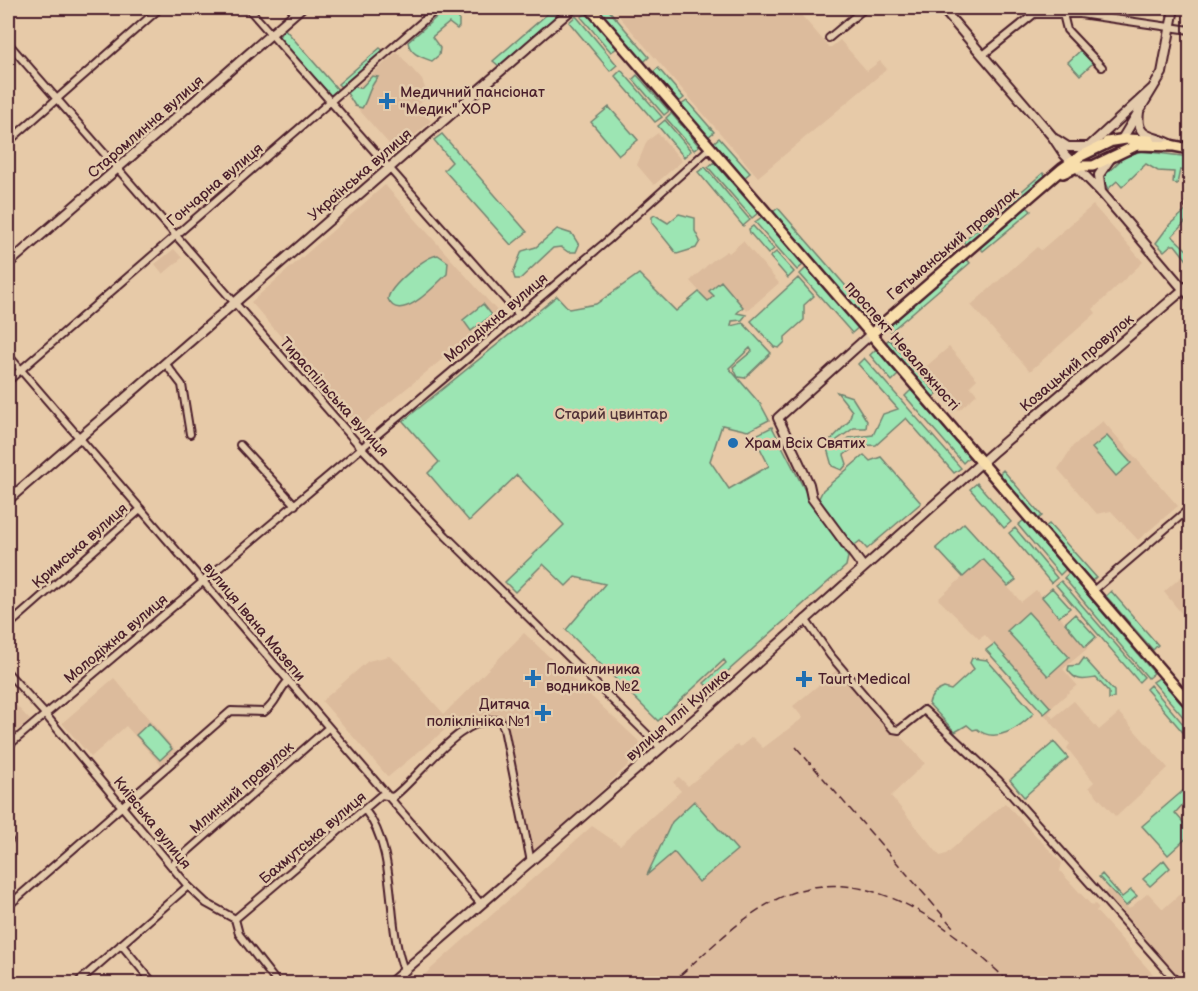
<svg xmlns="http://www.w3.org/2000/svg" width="1198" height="991" viewBox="0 0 1198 991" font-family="'Balsamiq Sans',sans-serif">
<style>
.built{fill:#dcbb9c}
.green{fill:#9ce5b3;stroke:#73826f;stroke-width:1.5}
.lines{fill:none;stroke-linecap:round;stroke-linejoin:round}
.minor-casing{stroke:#4a1f2b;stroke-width:10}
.tertiary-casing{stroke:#4a1f2b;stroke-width:12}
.primary-casing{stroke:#4a1f2b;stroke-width:14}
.minor{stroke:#e4cbac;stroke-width:6}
.tertiary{stroke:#e4cbac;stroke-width:8}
.primary{stroke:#f8deab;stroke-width:9}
.rail{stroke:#4a1f2b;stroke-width:1.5;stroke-dasharray:9 4.5;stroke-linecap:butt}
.poi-dot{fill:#1f6fb2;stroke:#e4cbac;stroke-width:2}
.labels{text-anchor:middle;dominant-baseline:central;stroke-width:5;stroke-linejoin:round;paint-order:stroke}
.poi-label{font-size:15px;fill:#4a1f2b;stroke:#e4cbac;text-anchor:start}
.street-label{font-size:15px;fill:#4a1f2b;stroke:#e4cbac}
.park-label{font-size:15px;fill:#523339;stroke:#e4cbac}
</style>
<rect width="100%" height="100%" fill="#e7caa8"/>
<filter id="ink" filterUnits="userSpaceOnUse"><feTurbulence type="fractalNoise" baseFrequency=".0167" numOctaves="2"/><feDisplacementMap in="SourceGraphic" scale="12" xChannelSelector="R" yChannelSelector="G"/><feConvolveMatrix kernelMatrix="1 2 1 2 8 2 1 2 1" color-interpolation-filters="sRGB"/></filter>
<g filter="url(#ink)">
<path class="built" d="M612,8H795L830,48L840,40L867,71L880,61L887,69L758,177Z
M397,52L422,80L428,96L417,106L431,121L396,152L347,96Z
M658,133L682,161L654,185L637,165L647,141Z
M385,185L499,313L359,427L251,302Z
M1093,205L1143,262L1093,309L1096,313L1030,371L971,305L1037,247L1041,250Z
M743,241L779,283L747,311L721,281L709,291L714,296L708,301L690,281L712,261L727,251L729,253Z
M174,249L182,258L163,274L155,264Z
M949,347L977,379L970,386L977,394L959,410L923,369Z
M1103,421L1178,506L1138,540L1111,511L1097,514L1058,469L1073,446Z
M983,559L1021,602L1036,590L1088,648L1063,669L1077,685L1051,708L1052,710L1049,713L1053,718L1074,701L1099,730L1119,713L1168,768L1116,817L1089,787L1094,782L1067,748L1070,744L1044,714L1050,708L985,635L979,639L938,599Z
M1190,569V624L1164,592Z
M524,633L646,748L534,855L505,720L499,714L479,719L460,731L452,724L388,777L322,701L368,661L389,656L399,664L444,714Z
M837,670L892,735H899L925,763L891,796L940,856L946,854L1005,803L1062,863L1060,871L1092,906L1095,904L1099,908L1096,911L1161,983L414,984L592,826L620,845L681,791L673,782L679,777L688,786L737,745L740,747L752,737L763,748L803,718L793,706Z
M114,678L176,751L161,765L126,726L91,757L62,723Z
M8,697L30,720L8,738Z
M1190,885V964L1179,974L1171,972L1103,894L1109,888L1129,909L1148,893L1163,909Z"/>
<path class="green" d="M447,8H465L459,14V27L457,29L449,23L432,37L440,48L439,55L432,61C421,57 410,54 408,42Z
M544,8H566L499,66L493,61L553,9Z
M597,8H607L649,57L644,62Z
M587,13L617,48L611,52L581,17Z
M576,16L617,65L610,71L569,22Z
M284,28L339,91L332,97L330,95L279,37Z
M380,48L384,51L342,88L338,84Z
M1081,50L1093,63L1080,75L1068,62Z
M658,68L684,98L679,102L653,72Z
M621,70L662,117L655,122L615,76Z
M637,75L669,111L664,115L633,79Z
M372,76L378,77C367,90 369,98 362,108L355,106L347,93L354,87L361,88Z
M687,101L714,132L708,137L681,105Z
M609,107L638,140L619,155L591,122Z
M671,113L699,146L694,150L666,118Z
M665,120L691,151L684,157L658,126Z
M442,134L527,232L511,245L444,170L452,162L434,140Z
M719,138L750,173L744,178L713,143Z
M1141,151L1190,157V172L1180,170L1177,184L1173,183L1174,172L1158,171L1146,164L1122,187L1117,181L1108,189L1102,178L1124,157Z
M714,162L758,213L752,218L708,167Z
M705,167L750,220L743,226L698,172Z
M1043,173L1046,176L966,245L963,241Z
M1027,207L1031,211L983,251L980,248Z
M778,208L871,315L866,319L773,212Z
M1188,209L1190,217L1172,236L1190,253V264L1175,245H1171L1164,251L1156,243L1170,224Z
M679,214L695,218V231L700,241L696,248L677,254L652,223V217L655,215L668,223Z
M762,217L803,265L797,270L755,222Z
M753,226L774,249L768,254L750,233L749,229Z
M557,229L572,234L579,245L576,252H568L561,247L553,248L520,279H515L513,273L522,251L536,247Z
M776,252L794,272L788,278L770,257Z
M438,255L448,262L447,274C435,286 399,325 388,299C389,287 425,256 438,255Z
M967,259L970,263L891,331L887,327Z
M806,268L859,327L852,333L800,274Z
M639,274L676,311L699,292L708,301L714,296L709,291L721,281L743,307L737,313L746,315L742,320L732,321L731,326L743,323L771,353L745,378L738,377L733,367L752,351L750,348L729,368L761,405L769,420L748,431L722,425L710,461L729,489L769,466L754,436L772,427L810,500L848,557L846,566L709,688L704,683L726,663L724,660L658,721L566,630L605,584L575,577L566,586L543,564L515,592L505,582L564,525L517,475L469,521L428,473L439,462L403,421L557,296L569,309L596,304Z
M798,278L814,296L804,305V320L785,337V342L779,348L774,347L751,321Z
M483,304L492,315L471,331L463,320Z
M889,339L937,394L933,397L886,342Z
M876,349L898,375L892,381L870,355Z
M864,358L961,468L954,473L906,418L876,445L856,446L844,455L847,464L842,470L832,466L826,445L849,421L852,411L837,392L852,397L867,421L866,428H854L837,440V446H841L849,438L873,435L883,414L898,409L858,364Z
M911,390L969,457L963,463L905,396Z
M1107,436L1131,463L1116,476L1092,448Z
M864,455L870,461L881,457L921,503L867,549L860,541L851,548L818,500L823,490Z
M1003,470L1042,516L1038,519L999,474Z
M977,483L1011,522L1004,528L970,489Z
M1024,520L1066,569L1060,575L1018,525Z
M964,523L1016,580L1008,586L983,559L963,577L936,548Z
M1049,524L1096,577L1092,581L1045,527Z
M1015,528L1057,578L1051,583L1009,533Z
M1069,573L1154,673L1148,678L1064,578Z
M1061,581L1144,677L1139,682L1056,585Z
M1052,588L1070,608L1059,617L1042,597Z
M1111,591L1158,645L1153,650L1106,596Z
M1028,612L1069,657L1048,676L1007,631Z
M1075,614L1096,637L1085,647L1065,623Z
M994,644L1051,708L1044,714L986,650Z
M972,658L987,660L1034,713C1020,727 995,745 977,729L973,730L967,725L955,732L929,704C930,695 936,691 944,688L951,690L974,669L970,663Z
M1084,658L1114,691V698L1109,699V692L1096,678C1083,680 1076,682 1068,670L1069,666L1079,665Z
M1159,678L1190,714L1185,719L1153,682Z
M1150,685L1190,732L1187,737L1146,689Z
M149,723L172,749L160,760L136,735Z
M1054,742L1068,758L1024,797L1010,780Z
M1185,789L1190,791V809L1184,803L1175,813L1190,830V835L1168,855L1142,826Z
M694,801L737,850L699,882L674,852L647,875L672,822Z
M1164,860L1170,868L1150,886L1143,879Z
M1102,874L1122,897L1131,890L1137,896L1126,906L1099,877Z"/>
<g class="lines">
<g class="minor-casing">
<path id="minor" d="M248,8L519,315
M1063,14L1067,30L1102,67
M829,38L865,8
M8,43L357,443L446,536L661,748
M983,55L1034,14H1080L1190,30
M8,142L160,8
M1188,205L1190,208
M1184,290L1190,298
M8,355L481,904
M165,363L182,385L190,434
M8,381L438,8
M240,445L295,505
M1093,591L1190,508
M805,619L830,655L893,729L899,730L924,710L999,781L1179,984
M8,626L141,509
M8,673L45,714L188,886L206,903L235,919L239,934L278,984
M8,746L607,241L710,148
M365,810C399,853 385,923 404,970
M8,842L9,840
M172,865L328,728
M8,906L231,711L264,712C276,704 278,691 288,681
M235,919L381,795L393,797C419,778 463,711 501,721L504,729L531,862
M121,944L154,984
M76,984L188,886"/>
</g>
<g class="tertiary-casing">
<path id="tertiary" d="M942,8L1052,136L1064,154L1101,192L1184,290
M1139,112C1135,142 1156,134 1172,145
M1122,139L1162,73L1174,8
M1057,140L1068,147H1087
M1079,156L1152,89
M1101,192L1099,175L1110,159
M8,264L301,8
M8,500L573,8
M863,567L812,498L809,484L778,418L871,334
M389,984L698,716L992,453L1190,284"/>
</g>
<g class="primary-casing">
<path id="primary" d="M590,8L1190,704
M1107,142L1126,139L1150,140
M1169,145L1190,149
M1063,173L1079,166H1093L1137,145L1174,146
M871,334L1062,169L1079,157L1112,141"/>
</g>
<use href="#minor" class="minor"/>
<use href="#tertiary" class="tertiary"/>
<use href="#primary" class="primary"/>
<path class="rail" d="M796,747L953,927
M670,984C705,954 743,913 786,895C870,860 954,929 1011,984"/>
</g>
</g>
<g class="poi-dot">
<path d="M384 92h6v6h6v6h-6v6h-6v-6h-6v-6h6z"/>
<circle cx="733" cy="443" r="6"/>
<path d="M530 669h6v6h6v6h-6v6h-6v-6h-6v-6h6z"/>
<path d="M801 670h6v6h6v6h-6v6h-6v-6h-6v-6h6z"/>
<path d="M540 704h6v6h6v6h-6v6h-6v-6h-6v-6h6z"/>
</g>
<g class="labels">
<g class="poi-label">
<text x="400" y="92">Медичний пансіонат<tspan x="400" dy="17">"Медик" ХОР</tspan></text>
<text x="745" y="443">Храм Всіх Святих</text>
<text x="546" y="669">Поликлиника<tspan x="546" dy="17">водников №2</tspan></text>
<text x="818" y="679">Taurt Medical</text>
<text x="530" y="704" text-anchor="end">Дитяча<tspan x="530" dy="17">поліклініка №1</tspan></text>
</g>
<g class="street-label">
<text transform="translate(146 127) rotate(-41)">Старомлинна вулиця</text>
<text transform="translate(360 175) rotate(-41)">Українська вулиця</text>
<text transform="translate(215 185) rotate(-40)">Гончарна вулиця</text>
<text transform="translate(953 244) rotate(-40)">Гетьманський провулок</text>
<text transform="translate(496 318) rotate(-40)">Молодіжна вулиця</text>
<text transform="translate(902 346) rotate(49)">проспект Незалежності</text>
<text transform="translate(1077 363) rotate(-40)">Козацький провулок</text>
<text transform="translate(334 397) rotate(48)">Тираспільська вулиця</text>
<text transform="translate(80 546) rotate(-41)">Кримська вулиця</text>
<text transform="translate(254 622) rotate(50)">вулиця Івана Мазепи</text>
<text transform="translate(116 639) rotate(-40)">Молодіжна вулиця</text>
<text transform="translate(678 715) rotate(-41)">вулиця Іллі Кулика</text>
<text transform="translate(242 788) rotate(-41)">Млинний провулок</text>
<text transform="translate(152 823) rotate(51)">Київська вулиця</text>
<text transform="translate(313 838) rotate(-40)">Бахмутська вулиця</text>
</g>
<g class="park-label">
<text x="611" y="414">Старий цвинтар</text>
</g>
</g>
<rect width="1198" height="991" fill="none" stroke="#e4cbac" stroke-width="30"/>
<rect x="15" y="15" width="1168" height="961" fill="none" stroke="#4a1f2b" stroke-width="2" filter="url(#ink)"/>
</svg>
